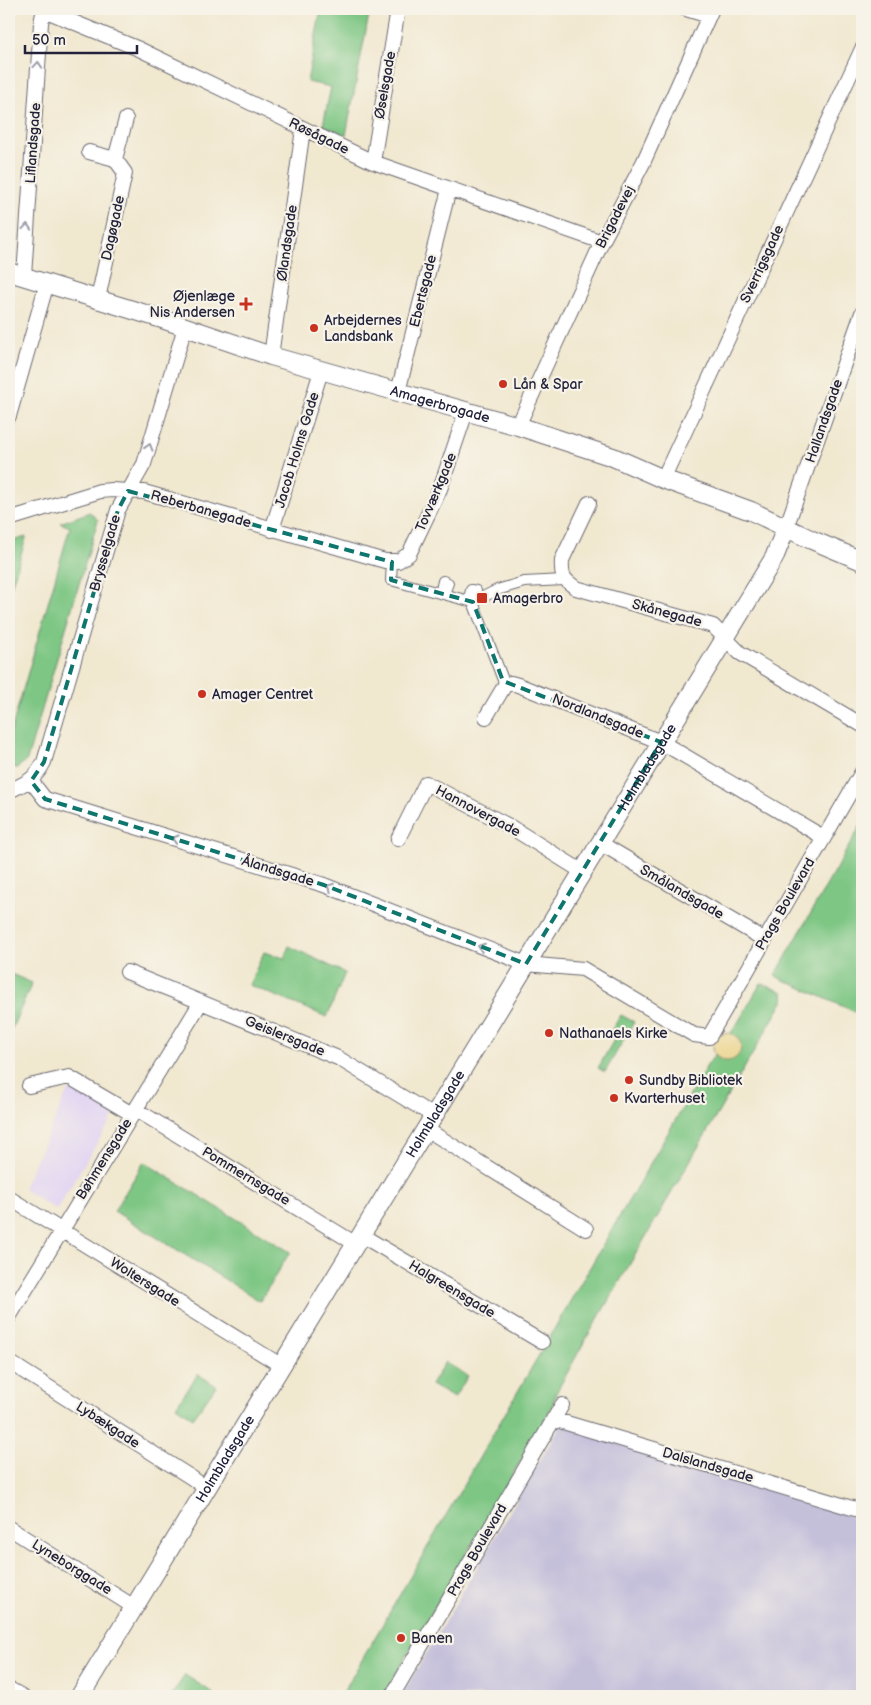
<svg xmlns="http://www.w3.org/2000/svg" width="871" height="1705" viewBox="0 0 871 1705" font-family="'Balsamiq Sans',sans-serif">
<style>
.built{fill:#e1d4f3}
.industrial{fill:#c5c0da}
.green{fill:#7dc683;stroke:#50745f}
.sand{fill:#eeda9e;stroke:#887e6c}
.lines{fill:none;stroke-linecap:round;stroke-linejoin:round}
.pedestrian-casing{stroke:#6a676f;stroke-width:12}
.minor-casing{stroke:#6a676f;stroke-width:16}
.tertiary-casing{stroke:#6a676f;stroke-width:20}
.pedestrian{stroke:#fff;stroke-width:10}
.minor{stroke:#fff;stroke-width:14}
.tertiary{stroke:#fff;stroke-width:18}
.oneway{stroke:#9c9ca7}
.marked{fill:none;stroke:#0f766e;stroke-width:4;stroke-dasharray:10 6;stroke-linejoin:round}
.poi-dot{fill:#c8321e;stroke:#f7f3e8;stroke-width:2}
.labels{text-anchor:middle;dominant-baseline:central;stroke-width:4.5;stroke-linejoin:round;paint-order:stroke}
.street-label{font-size:14px;fill:#22223b;stroke:#f7f3e8}
.poi-label{font-size:14px;fill:#22223b;stroke:#f7f3e8;text-anchor:start}
</style>
<rect width="100%" height="100%" fill="#f7f3e8"/>
<filter id="ink" filterUnits="userSpaceOnUse"><feTurbulence type="fractalNoise" baseFrequency=".02" numOctaves="2"/><feDisplacementMap in="SourceGraphic" scale="10" xChannelSelector="R" yChannelSelector="G"/><feConvolveMatrix kernelMatrix="1 2 1 2 8 2 1 2 1" color-interpolation-filters="sRGB"/></filter>
<filter id="wash" filterUnits="userSpaceOnUse"><feTurbulence type="fractalNoise" baseFrequency=".0096" numOctaves="4" result="noise"/><feDisplacementMap in="SourceGraphic" scale="20" xChannelSelector="R" yChannelSelector="G"/><feGaussianBlur stdDeviation="1.12" result="paint"/><feColorMatrix in="noise" values="0 0 0 0 0 0 0 0 0 0 0 0 0 0 0 0 0 1.4 0 .05"/><feComposite in="paint" operator="in"/></filter>
<g filter="url(#wash)">
<rect width="100%" height="100%" fill="#f1e8d0"/>
<path class="built" d="M75,1089L115,1114L56,1210L25,1190L24,1186L68,1091Z"/>
<path class="industrial" d="M563,1421L862,1520V1696H401Z"/>
<path class="green" d="M321,9H370L346,135L323,125L331,87L307,82Z
M90,512L98,520L27,760L17,768L9,766V738L70,527L60,523Z
M26,537V538L9,594V542Z
M862,823V1015L775,976Z
M289,946L345,973L327,1017L249,985L264,952L284,958Z
M9,973L32,983L9,1035Z
M761,983L783,992L784,1000L582,1346L556,1393L552,1407L383,1696H341L708,1064L736,1026Z
M621,1015L634,1022L605,1072L598,1068L614,1040L608,1036Z
M144,1162L290,1252L260,1301L114,1211Z
M445,1362L468,1376L454,1398L431,1385Z
M198,1374L216,1386L193,1418L176,1406Z
M185,1675L213,1693L211,1696H171Z"/>
<path class="sand" d="M713 1047a14 14 0 1 1 28 0a14 14 0 1 1-28 0Z"/>
</g>
<g filter="url(#ink)">
<g class="lines">
<g class="pedestrian-casing">
<path id="pedestrian" d="M392,562L391,580L473,602L497,590L524,582L564,580
M443,581L448,583L445,591L441,590Z
M471,590L476,591L473,600L469,599Z
M473,602L505,685"/>
</g>
<g class="minor-casing">
<path id="minor" d="M686,9L709,16
M44,10L139,49L373,162L602,242
M89,152L115,159
M373,162L398,9
M24,276L41,23L44,9
M98,299L125,173L115,159L126,119
M271,356L303,129
M398,392L449,189
M9,416L47,283
M518,426L602,242L643,163L712,9
M663,479L862,49
M589,503L562,560C561,576 563,579 576,588L713,626L740,653L862,725
M9,519L100,491L112,490L144,492L385,561H398L409,554L440,489L466,412
M786,528L862,313
M272,530L321,371
M486,717L505,685L511,683L518,685L661,742L823,837
M31,781L45,799L324,885L526,964L583,969L694,1035L709,1037L862,772
M9,791C26,783 35,780 44,762L118,510L144,464L185,327
M398,839L426,783L509,826L583,872
M600,843L765,940
M127,972L338,1058L434,1116
M29,1086L69,1077L132,1114
M135,1109L356,1244
M426,1129L586,1229
M9,1198L282,1366
M361,1235L542,1342
M9,1317L201,1002
M9,1362L192,1478L207,1489
M553,1419L862,1511
M9,1528L134,1607
M9,1689L22,1696
M392,1696L562,1405"/>
</g>
<g class="tertiary-casing">
<g id="tertiary">
<path id="s1" d="M9,272L162,319L271,356L518,426L613,457L663,479L751,511L812,540L862,561"/>
<path id="s2" d="M80,1696L774,558L786,528"/>
</g>
</g>
<use href="#pedestrian" class="pedestrian"/>
<use href="#minor" class="minor"/>
<use href="#tertiary" class="tertiary"/>
</g>
<defs><path id="oneway-chevron" d="M-2-3.5L2.5 0L-2 3.5" fill="none" stroke-width="1.6" stroke-linecap="round" stroke-linejoin="round" transform="scale(1.25)"/></defs>
<g class="oneway">
<use href="#oneway-chevron" transform="translate(38 65) rotate(-86)"/>
<use href="#oneway-chevron" transform="translate(27 227) rotate(-86)"/>
<use href="#oneway-chevron" transform="translate(149 447) rotate(-73)"/>
<use href="#oneway-chevron" transform="translate(175 839) rotate(-163)"/>
<use href="#oneway-chevron" transform="translate(330 887) rotate(-159)"/>
<use href="#oneway-chevron" transform="translate(481 947) rotate(-159)"/>
</g>
</g>
<path class="marked" d="M128,491L392,562L391,580L473,602L503,681L661,742L526,964L324,885L45,799L31,781L44,762L118,510Z"/>
<g class="poi-dot">
<path d="M243.5 296.5h5v5h5v5h-5v5h-5v-5h-5v-5h5z"/>
<circle cx="314" cy="328" r="5"/>
<circle cx="503" cy="384" r="5"/>
<rect x="476" y="592" width="12" height="12" rx="2.5"/>
<circle cx="202" cy="694" r="5"/>
<circle cx="549" cy="1033" r="5"/>
<circle cx="629" cy="1080" r="5"/>
<circle cx="614" cy="1098" r="5"/>
<circle cx="401" cy="1638" r="5"/>
</g>
<g class="labels">
<g class="street-label">
<text transform="translate(385 85) rotate(-80)">Øselsgade</text>
<text transform="translate(319 136) rotate(26)">Røsågade</text>
<text transform="translate(33 143) rotate(-86)">Liflandsgade</text>
<text transform="translate(615 217) rotate(-63)">Brigadevej</text>
<text transform="translate(113 228) rotate(-78)">Dagøgade</text>
<text transform="translate(287 243) rotate(-82)">Ølandsgade</text>
<text transform="translate(762 264) rotate(-65)">Sverrigsgade</text>
<text transform="translate(423 291) rotate(-76)">Ebertsgade</text>
<text stroke="none"><textPath href="#s1" startOffset="451">Amagerbrogade</textPath></text>
<text transform="translate(824 421) rotate(-71)">Hallandsgade</text>
<text transform="translate(297 450) rotate(-73)">Jacob Holms Gade</text>
<text transform="translate(436 492) rotate(-67)">Tovværkgade</text>
<text transform="translate(201 509) rotate(16)">Reberbanegade</text>
<text transform="translate(105 553) rotate(-74)">Brysselgade</text>
<text transform="translate(667 613) rotate(15)">Skånegade</text>
<text transform="translate(598 716) rotate(22)">Nordlandsgade</text>
<text stroke="none"><textPath href="#s2" startOffset="1088">Holmbladsgade</textPath></text>
<text transform="translate(478 811) rotate(28)">Hannovergade</text>
<text transform="translate(278 871) rotate(17)">Ålandsgade</text>
<text transform="translate(682 892) rotate(30)">Smålandsgade</text>
<text transform="translate(785 904) rotate(-60)">Prags Boulevard</text>
<text transform="translate(285 1036) rotate(22)">Geislersgade</text>
<text stroke="none"><textPath href="#s2" startOffset="682">Holmbladsgade</textPath></text>
<text transform="translate(104 1159) rotate(-58)">Bøhmensgade</text>
<text transform="translate(246 1176) rotate(31)">Pommernsgade</text>
<text transform="translate(145 1282) rotate(32)">Woltersgade</text>
<text transform="translate(452 1289) rotate(31)">Halgreensgade</text>
<text transform="translate(108 1425) rotate(33)">Lybækgade</text>
<text stroke="none"><textPath href="#s2" startOffset="278">Holmbladsgade</textPath></text>
<text transform="translate(708 1465) rotate(16)">Dalslandsgade</text>
<text transform="translate(477 1550) rotate(-60)">Prags Boulevard</text>
<text transform="translate(72 1567) rotate(32)">Lyneborggade</text>
</g>
<g class="poi-label">
<text x="235" y="296" text-anchor="end">Øjenlæge<tspan x="235" dy="16">Nis Andersen</tspan></text>
<text x="324" y="320">Arbejdernes<tspan x="324" dy="16">Landsbank</tspan></text>
<text x="513" y="384">Lån &amp; Spar</text>
<text x="493" y="598">Amagerbro</text>
<text x="212" y="694">Amager Centret</text>
<text x="559" y="1033">Nathanaels Kirke</text>
<text x="639" y="1080">Sundby Bibliotek</text>
<text x="624" y="1098">Kvarterhuset</text>
<text x="411" y="1638">Banen</text>
</g>
</g>
<rect width="871" height="1705" fill="none" stroke="#f7f3e8" stroke-width="30"/>
<path d="M25 45v8h112v-8" fill="none" stroke="#22223b" stroke-width="2.5"/>
<text x="32" y="45" font-size="15" fill="#22223b" stroke="#f7f3e8" stroke-width="4" paint-order="stroke">50 m</text>
</svg>
